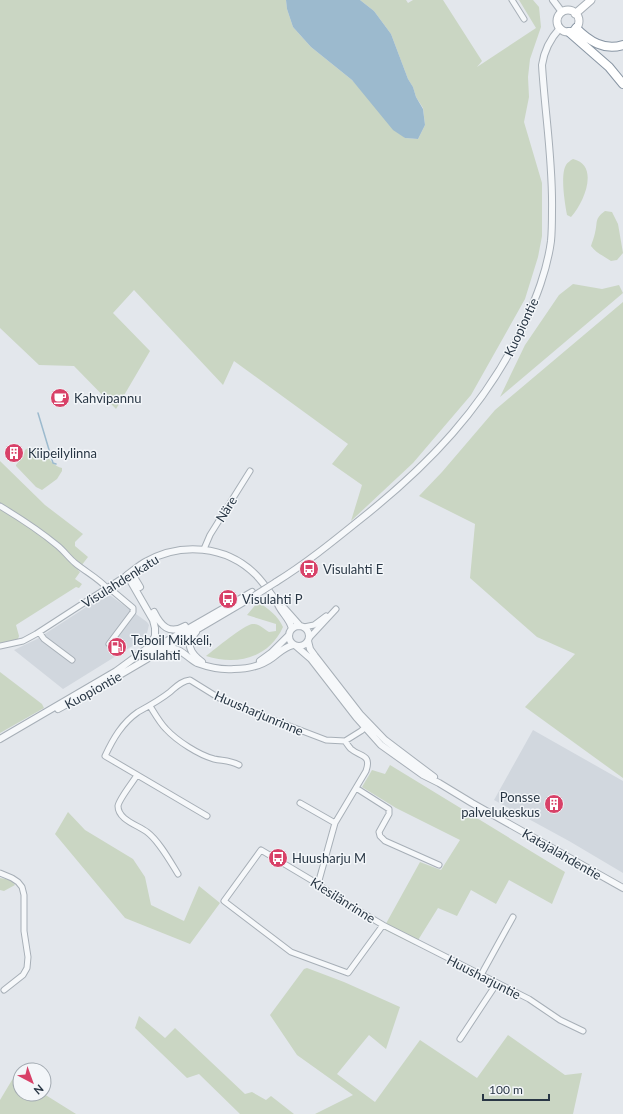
<svg xmlns="http://www.w3.org/2000/svg" width="623" height="1114" viewBox="0 0 623 1114" font-family="Lato,sans-serif">
<style>
.built{fill:#d1d7de}
.green{fill:#cad6c3}
.water{fill:#9cbace}
.lines{fill:none;stroke-linecap:round;stroke-linejoin:round}
.stream{stroke:#9cbace;stroke-width:1.5}
.minor-casing{stroke:#a7afb7;stroke-width:7}
.tertiary-casing{stroke:#a7afb7;stroke-width:8}
.secondary-casing{stroke:#a7afb7;stroke-width:9}
.trunk-casing{stroke:#8996a4;stroke-width:10}
.minor{stroke:#f6f8fa;stroke-width:5}
.tertiary{stroke:#f6f8fa;stroke-width:6}
.secondary{stroke:#fff;stroke-width:7}
.trunk{stroke:#fff;stroke-width:8}
.tertiary-bridge-casing{stroke:#a7afb7;stroke-width:8;stroke-linecap:butt}
.tertiary-bridge{stroke:#f6f8fa;stroke-width:6}
.labels{text-anchor:middle;dominant-baseline:central;stroke-width:3;stroke-linejoin:round;paint-order:stroke}
.street-label{font-size:13px;fill:#293745;stroke:#f3f6f9}
.poi-label{font-size:13px;fill:#293745;stroke:#f3f6f9;text-anchor:start}
</style>
<rect width="100%" height="100%" fill="#e3e7ec"/>
<path class="built" d="M105,595L111,596L147,622L149,625L147,633L142,640L63,689L14,650L37,639Z
M533,730L623,781V873L569,841L494,800Z"/>
<path class="green" d="M0,0H286L287,9L293,27L311,47L352,80L405,138L418,139L425,125L423,108L416,97L413,87L408,79L391,34L374,11L360,0H406L408,3L413,0H443L482,61L477,67L536,28L519,0H533L539,7L541,27L530,59L528,77L529,97L524,122L542,183V236L538,257L525,299L471,395L413,463L351,521L362,485L332,464L348,444L234,361L223,385L134,290L113,313L150,351L116,409L74,366L39,365L0,328Z
M573,159C600,165 584,203 571,217L567,215C565,204 560,175 566,165C567,163 571,160 573,159Z
M605,211L612,212L618,224L623,253L617,260L611,261C604,256 596,253 591,246C592,242 594,238 595,233C598,222 594,219 605,211Z
M573,284L602,289L619,285L623,293L500,397L525,345L559,295Z
M623,302V778L525,707L575,654L537,637L470,578L475,524L419,496L442,472L495,410Z
M28,448C48,448 48,465 62,468V471L57,479L42,490L36,487L16,466V465L24,454L25,450Z
M0,461L45,505L83,534L75,542V546L88,557L78,570L80,572L75,579L82,584L79,588L76,587L16,625L19,636L18,639L0,643Z
M258,602C268,608 278,616 283,627C269,658 237,666 206,656C215,649 244,625 252,624C259,623 264,629 269,632L276,631V624L247,615Z
M0,672L42,704L44,708L0,733Z
M390,765L565,872L552,904L509,880L496,904L471,890L457,916L438,908L415,945L383,929L420,862L441,870L460,840L396,808L362,787L372,770L385,774Z
M68,812L85,830L133,859L145,877L151,905L184,921L199,886L220,903L190,944L125,918L55,834Z
M0,878L11,880L15,885L4,891L0,890Z
M307,968L344,982L400,1007L386,1049L369,1035L337,1074L375,1102L420,1040L477,1078L508,1035L565,1075L582,1073L573,1114H315L353,1095L297,1055L270,1015L304,969Z
M139,1016L165,1038L175,1028L245,1094L252,1092L266,1100L271,1096L294,1114H240L199,1074L187,1078L135,1028Z
M15,1075L20,1079V1094H44L76,1114H0V1100Z"/>
<path class="water" d="M286,0H360L374,11L391,34L408,79L413,87L416,97L423,109L425,125L418,139L405,138L393,130L352,80L311,47L293,27L287,9Z"/>
<g class="lines">
<path class="stream" d="M38,413L53,463L56,464"/>
<g class="minor-casing">
<path id="minor" d="M512,0L524,19
M0,506C20,518 40,531 58,546C64,551 69,558 75,563C86,572 98,578 107,588
M204,549L210,535L250,471
M108,587L133,608V612L109,644
M304,627L314,625L326,616
M39,632L44,639L72,660
M310,637L336,609
M0,646L23,641L36,634L127,575
M150,706C155,714 160,723 166,729C177,741 199,755 214,759C223,761 229,760 239,765
M137,775C133,782 119,799 118,806C118,820 138,825 147,832C159,841 170,861 178,874
M356,788L389,809V814L379,832L380,836L385,841L439,865
M300,803L335,823
M207,816L105,756C113,739 122,723 138,712C149,706 160,700 170,692C176,687 181,681 190,680L219,698L237,706L326,740L345,741L361,731L367,726
M0,873L12,878L18,882L22,887L24,895V931L28,957L27,968L23,975L4,990
M318,884L335,823L366,771C372,754 360,757 351,749C349,747 347,744 345,741
M383,925L348,973L291,952L224,901L261,850L318,884L334,896L383,925L529,999L560,1020L583,1031
M481,975L513,917
M460,1039L497,983"/>
</g>
<g class="tertiary-casing">
<path id="tertiary" d="M553,0L562,12
M131,572L140,587
M276,582C305,564 331,543 357,522C428,466 485,407 524,325C536,298 547,271 551,241C552,231 552,220 552,210C553,161 545,114 542,65C544,51 550,39 560,28
M284,608L300,626
M154,612C161,626 169,635 185,626
M289 636a10 10 0 1 1 20 0a10 10 0 1 1-20 0Z
M196,632C185,644 190,653 202,662
M308,641L310,649L315,656L360,714L385,740L434,777
M296,646L311,659L356,717L381,745L423,775L439,783L472,803L623,888
M167,649C180,646 187,658 197,663C208,667 222,670 234,669C247,669 261,666 272,658C279,653 284,647 293,645
M144,654L252,592
M260,661L271,653L289,635
M115,672L149,647L155,636V628L153,620L127,575C133,571 138,566 145,562C181,542 226,545 256,575C264,583 270,593 277,602C280,612 290,618 292,629
M58,709L113,679L254,596
M0,739L118,670"/>
</g>
<g class="secondary-casing">
<path id="secondary" d="M557 21a11 11 0 1 1 22 0a11 11 0 1 1-22 0Z
M575,14L591,0"/>
</g>
<g class="trunk-casing">
<path id="trunk" d="M576,28C589,41 604,51 623,45
M569,32L609,67L623,84"/>
</g>
<use href="#minor" class="minor"/>
<use href="#tertiary" class="tertiary"/>
<use href="#secondary" class="secondary"/>
<use href="#trunk" class="trunk"/>
<g class="tertiary-bridge-casing">
<path id="tertiary-bridge" d="M254,596L276,582"/>
</g>
<use href="#tertiary-bridge" class="tertiary-bridge"/>
</g>
<defs>
<g id="cafe-disc" transform="scale(1)"><circle r="9.5" fill="#d84168" stroke="#f3f6f9"/><path d="M-5.5-4.5H6V0H3Q3 3.5 0 3.5H-2.5Q-5.5 3.5-5.5 0ZM3-3.2v2h1.7v-2ZM-6 4.5H4V6H-6Z" fill="#fff"/></g>
<g id="building-disc" transform="scale(1)"><circle r="9.5" fill="#d84168" stroke="#f3f6f9"/><path d="M-4-6H4V6H1V3H-1V6H-4ZM-2.5-4.3h1.7v1.8h-1.7ZM.8-4.3h1.7v1.8H.8ZM-2.5-1h1.7V.8h-1.7ZM.8-1h1.7V.8H.8Z" fill="#fff"/></g>
<g id="bus-disc" transform="scale(1)"><circle r="9.5" fill="#d84168" stroke="#f3f6f9"/><path d="M-5-6H5V4H4V6H2V4H-2V6H-4V4H-5ZM-3.5-4V0h7V-4ZM-3.5 1.2v1.5H-2V1.2ZM2 1.2v1.5H3.5V1.2Z" fill="#fff"/></g>
<g id="fuel-disc" transform="scale(1)"><circle r="9.5" fill="#d84168" stroke="#f3f6f9"/><path d="M-5.5-6h7V0h2V4h1.3V-2.5L3-4.5l.8-.8L6-3V5H2.5V1h-1V6h-7ZM-4.2-4.7v3.2H.2V-4.7Z" fill="#fff"/></g>
</defs>
<g fill-rule="evenodd">
<use href="#cafe-disc" x="60" y="398"/>
<use href="#building-disc" x="14" y="453"/>
<use href="#bus-disc" x="309" y="569"/>
<use href="#bus-disc" x="228" y="599"/>
<use href="#fuel-disc" x="117" y="647"/>
<use href="#building-disc" x="554" y="804"/>
<use href="#bus-disc" x="278" y="858"/>
</g>
<g class="labels">
<g class="street-label">
<text transform="translate(521 327) rotate(-65)">Kuopiontie</text>
<text transform="translate(226 509) rotate(-58)">Näre</text>
<text transform="translate(120 581) rotate(-32)">Visulahdenkatu</text>
<text transform="translate(93 690) rotate(-29)">Kuopiontie</text>
<text transform="translate(259 713) rotate(23)">Huusharjunrinne</text>
<text transform="translate(562 854) rotate(30)">Katajalahdentie</text>
<text transform="translate(343 900) rotate(32)">Kiesilänrinne</text>
<text transform="translate(484 977) rotate(27)">Huusharjuntie</text>
</g>
<g class="poi-label">
<text x="74" y="398">Kahvipannu</text>
<text x="28" y="453">Kiipeilylinna</text>
<text x="323" y="569">Visulahti E</text>
<text x="242" y="599">Visulahti P</text>
<text x="131" y="640">Teboil Mikkeli,<tspan x="131" dy="15">Visulahti</tspan></text>
<text x="540" y="797" text-anchor="end">Ponsse<tspan x="540" dy="15">palvelukeskus</tspan></text>
<text x="292" y="858">Huusharju M</text>
</g>
</g>
<g transform="translate(32 1082) rotate(139)"><circle r="19" fill="#f3f6f9" stroke="#a2aab1"/>
<path d="M0-3L7 15L0 10L-7 15Z" fill="#d84168"/>
<text y="-6" font-size="11" font-weight="bold" text-anchor="middle" fill="#293745">N</text>
</g>
<path d="M483 1094v6h66v-6" fill="none" stroke="#293745" stroke-width="2"/>
<text x="489" y="1094" font-size="12" fill="#293745" stroke="#f3f6f9" stroke-width="3" paint-order="stroke">100 m</text>
</svg>
